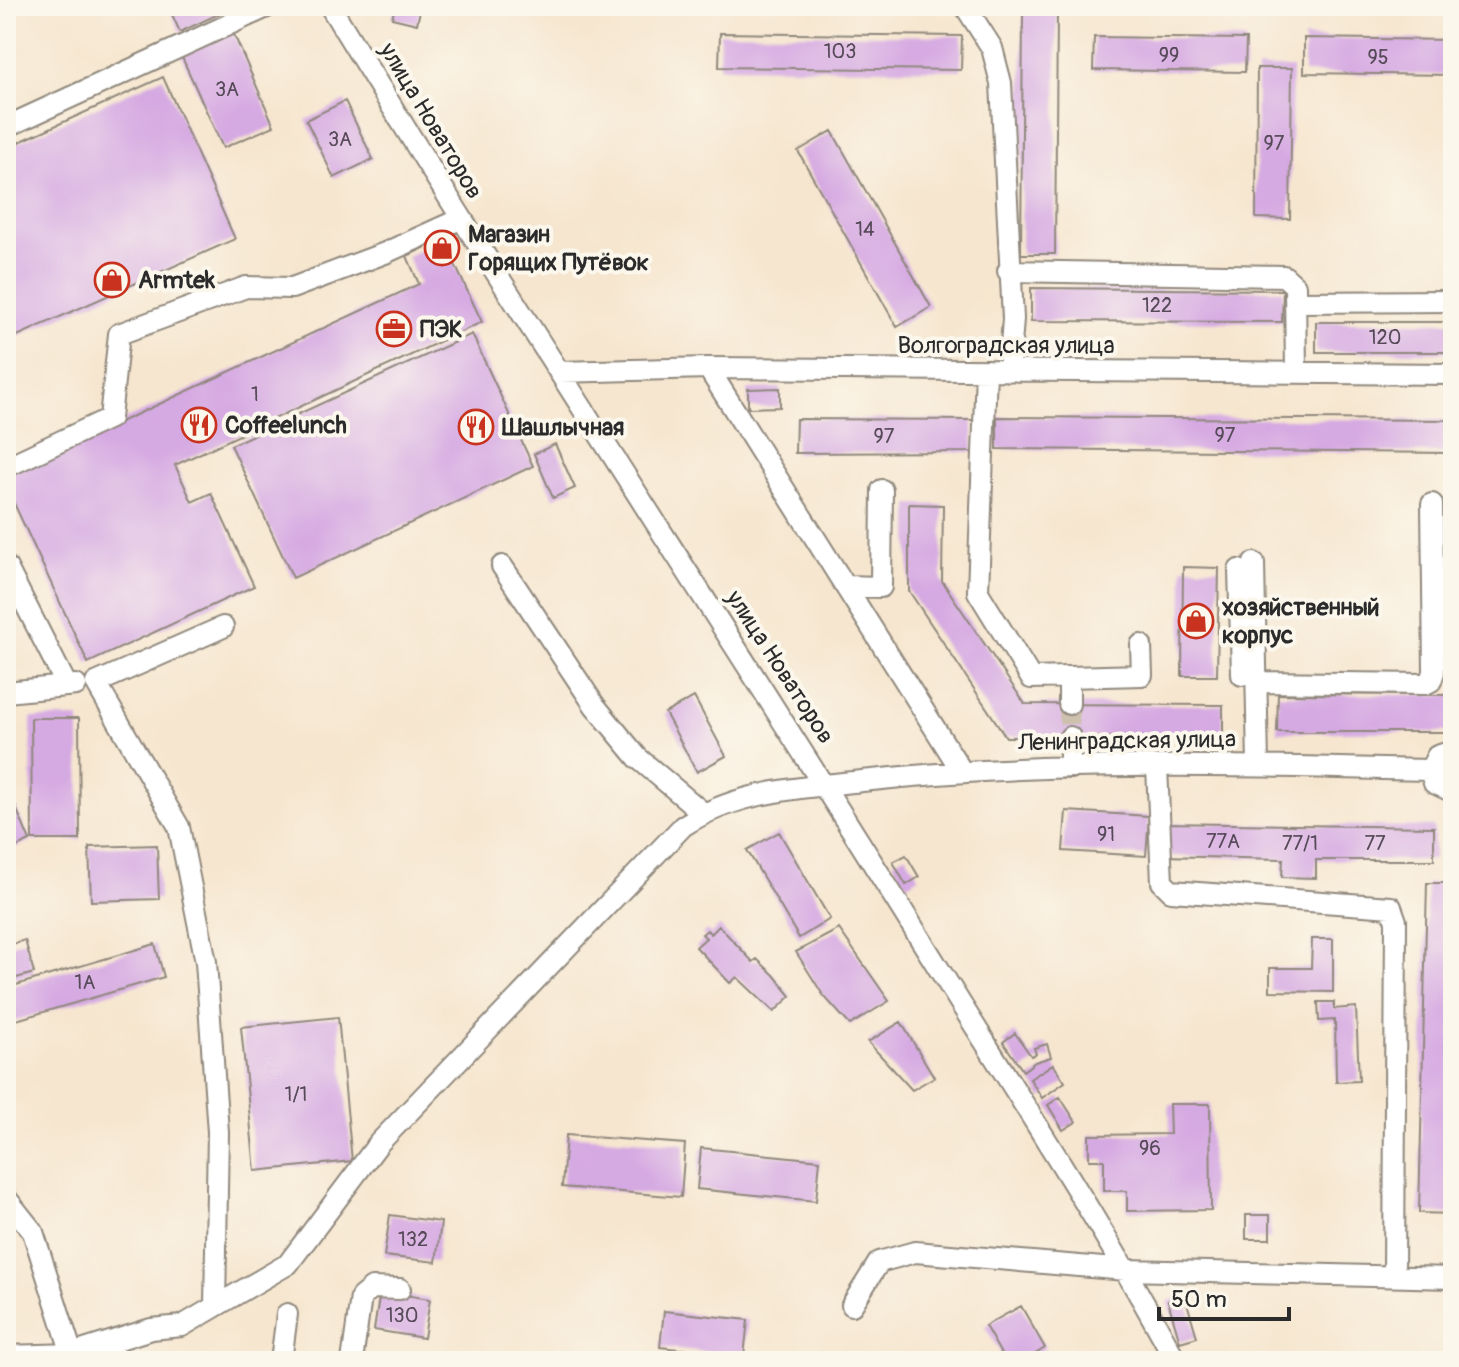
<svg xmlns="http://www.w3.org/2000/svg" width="1459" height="1367" viewBox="0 0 1459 1367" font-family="Pangolin,sans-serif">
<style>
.building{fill:#d5a9e2}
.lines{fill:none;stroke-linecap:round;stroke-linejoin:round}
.minor-tunnel{stroke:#cdc1ae;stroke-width:20;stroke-dasharray:20 10;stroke-linecap:butt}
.minor-casing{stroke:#90887d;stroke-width:24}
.minor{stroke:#fff;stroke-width:20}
.labels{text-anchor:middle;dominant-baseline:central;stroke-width:8;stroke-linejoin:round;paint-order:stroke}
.number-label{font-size:20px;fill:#564a59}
.street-label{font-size:24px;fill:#2b2b2b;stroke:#fbf7ec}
.poi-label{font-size:24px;font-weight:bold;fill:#2b2b2b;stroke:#fbf7ec;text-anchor:start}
</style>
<rect width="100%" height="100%" fill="#fbf7ec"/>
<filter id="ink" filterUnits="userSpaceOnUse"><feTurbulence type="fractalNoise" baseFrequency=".0125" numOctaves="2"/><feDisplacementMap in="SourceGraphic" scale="16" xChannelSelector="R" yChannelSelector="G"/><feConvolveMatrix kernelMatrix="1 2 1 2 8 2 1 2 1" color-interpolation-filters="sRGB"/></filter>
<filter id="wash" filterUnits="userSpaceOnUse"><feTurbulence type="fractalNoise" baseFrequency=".006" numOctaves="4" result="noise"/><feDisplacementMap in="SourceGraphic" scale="32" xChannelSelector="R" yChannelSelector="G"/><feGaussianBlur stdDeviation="1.8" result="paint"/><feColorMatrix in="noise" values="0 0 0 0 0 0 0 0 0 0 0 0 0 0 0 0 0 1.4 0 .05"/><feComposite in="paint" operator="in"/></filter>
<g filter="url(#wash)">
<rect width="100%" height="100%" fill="#f6e6cf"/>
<g id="blocks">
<path class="building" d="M168,6H223L225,11L180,32Z
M395,6H421L417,24L392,18Z
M1023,14H1057L1055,254H1021Z
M232,30L274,126L223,148L180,53Z
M720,33L962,36L961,70L719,67Z
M1094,37L1246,39L1245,72L1093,70Z
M1304,38L1453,40V75L1304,73Z
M1257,68H1292L1290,219L1256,218Z
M163,77L235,239L6,341V148Z
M345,101L373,159L334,178L306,120Z
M832,131L931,307L897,327L798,151Z
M443,239L482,322L175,465L192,502L211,493L254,586L88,663L6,486V475L419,284L407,256Z
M1031,288L1283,290L1282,322L1031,321Z
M1316,322H1453V352H1316Z
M472,334L533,466L293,578L231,445Z
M780,388V407L748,408V389Z
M997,417L1453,420V453L997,449Z
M796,419L973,420V452L795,453Z
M555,444L575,488L553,498L534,454Z
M909,504L943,505L942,581L1025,704L1223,705V738L1006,737L909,591Z
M1183,567L1219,568L1217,676H1182Z
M1278,694L1453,695V732H1277Z
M694,697L726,756L697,772L665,713Z
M31,718H79L80,840H32Z
M6,784L30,841L6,852Z
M1066,811L1149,816L1146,856L1063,851Z
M1164,823L1434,827V860H1316V878L1282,877L1283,859L1163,856Z
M779,832L830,919L799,938L747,850Z
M157,845L159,899L91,901L89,847Z
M906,855L919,877L906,885L893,862Z
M1427,883H1453V1214L1419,1213Z
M719,926L753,962L757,959L774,975L791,996L774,1012L737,977L730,983L696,947L706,938L702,934L707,930L711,934Z
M839,929L889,1001L850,1025L823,995L796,952Z
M1312,939H1333V992L1270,991V968H1311Z
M25,940L34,973L6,981V946Z
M155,944L164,977L6,1023V988Z
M1318,1002H1334V1009L1356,1007L1359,1081L1336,1082L1335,1020L1319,1021Z
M338,1017L352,1161L255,1171L241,1027Z
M901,1022L934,1077L912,1090L868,1042Z
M1015,1033L1031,1056L1036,1054L1034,1048L1047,1044L1051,1057L1035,1062L1023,1071L1003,1042Z
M1053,1064L1065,1082L1042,1098L1030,1079Z
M1060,1097L1076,1122L1063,1130L1048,1105Z
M1169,1104H1210L1211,1210L1127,1211V1191H1104V1160H1089V1135L1170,1134Z
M566,1135L685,1144L681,1197L562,1187Z
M701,1148L820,1160L816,1201L697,1189Z
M390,1215L441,1222L436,1262L384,1256Z
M1246,1215H1270V1239H1246Z
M380,1291L430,1299L424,1338L374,1330Z
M1185,1296L1197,1337L1180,1342L1168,1301Z
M1021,1306L1045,1348L1024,1361H1005L985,1326Z
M664,1311L748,1320L744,1356L660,1347Z"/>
</g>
</g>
<g filter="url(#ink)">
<use href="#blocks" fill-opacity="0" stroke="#90887d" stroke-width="2"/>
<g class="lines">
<path class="minor-tunnel" d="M1069,704L1070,737"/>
<g class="minor-casing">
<path id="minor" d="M330,6C528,331 739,647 939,969C1020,1099 1104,1227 1176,1361
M965,6L992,48L1001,83L1013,319L1009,371
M6,127L269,6
M1008,271L1284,276L1295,286L1296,373
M1296,302L1453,301
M708,368L961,770
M986,370L978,592L1031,678L1142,675L1141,645
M559,372L708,368L1453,374
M6,467L110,418L119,334L246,287L292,288L385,253L460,219
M1254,563L1258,765
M6,566L67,686
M502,566L595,706L638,758L703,813
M1239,570L1242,675
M846,586L881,587L882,490
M1069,677V704
M1256,682L1425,684L1431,681L1434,672L1432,504
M6,692L76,685
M1070,737V768
M1453,751L1437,756L1430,770L1434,783L1453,792
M1157,767L1162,882L1171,891L1391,907L1396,921L1394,1276
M6,1198L33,1232L72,1354L151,1329L182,1326L288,1264L379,1143L683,826C736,791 800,788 862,781C1050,760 1241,765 1430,770
M852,1305L879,1262L915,1252L1126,1270L1453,1278
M215,1306L218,1132L206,962L179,827L96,683L223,627
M111,1342L118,1361
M6,1356L72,1354
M281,1361L287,1314
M352,1361L361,1297L372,1288L400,1289"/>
</g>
<use href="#minor" class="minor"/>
</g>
</g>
<defs>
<g id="shop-ring" transform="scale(1.8)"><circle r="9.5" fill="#fbf7ec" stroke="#c8321e" stroke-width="1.5"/><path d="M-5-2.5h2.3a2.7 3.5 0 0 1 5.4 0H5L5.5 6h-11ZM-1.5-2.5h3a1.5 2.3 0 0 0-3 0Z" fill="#c8321e"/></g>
<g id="office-ring" transform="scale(1.8)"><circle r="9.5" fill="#fbf7ec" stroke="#c8321e" stroke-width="1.5"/><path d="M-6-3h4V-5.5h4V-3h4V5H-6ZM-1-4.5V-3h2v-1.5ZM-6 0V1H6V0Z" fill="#c8321e"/></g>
<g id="restaurant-ring" transform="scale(1.8)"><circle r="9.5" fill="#fbf7ec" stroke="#c8321e" stroke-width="1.5"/><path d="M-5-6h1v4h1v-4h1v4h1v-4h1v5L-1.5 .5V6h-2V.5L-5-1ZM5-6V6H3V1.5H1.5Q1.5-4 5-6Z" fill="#c8321e"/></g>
</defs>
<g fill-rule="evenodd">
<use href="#shop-ring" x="442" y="248"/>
<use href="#shop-ring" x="112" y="280"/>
<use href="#office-ring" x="394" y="329"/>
<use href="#restaurant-ring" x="199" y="425"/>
<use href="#restaurant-ring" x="476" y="427"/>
<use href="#shop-ring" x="1196" y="621"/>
</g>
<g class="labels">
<g class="number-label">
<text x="840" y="51">103</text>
<text x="1169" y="55">99</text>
<text x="1378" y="57">95</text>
<text x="227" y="89">3А</text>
<text x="340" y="139">3А</text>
<text x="1274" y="143">97</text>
<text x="865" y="229">14</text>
<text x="1157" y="305">122</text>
<text x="1385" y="337">120</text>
<text x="255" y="394">1</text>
<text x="1225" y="435">97</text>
<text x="884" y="436">97</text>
<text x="1106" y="834">91</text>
<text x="1223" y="841">77А</text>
<text x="1300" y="843">77/1</text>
<text x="1375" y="843">77</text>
<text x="85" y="982">1А</text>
<text x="296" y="1094">1/1</text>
<text x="1150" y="1148">96</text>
<text x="413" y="1239">132</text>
<text x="402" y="1315">130</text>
</g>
<g class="street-label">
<text transform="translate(431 121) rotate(59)">улица Новаторов</text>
<text x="1006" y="345">Волгоградская улица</text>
<text transform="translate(780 667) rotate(57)">улица Новаторов</text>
<text transform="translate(1127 741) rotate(-1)">Ленинградская улица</text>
</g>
<g class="poi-label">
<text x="468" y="234">Магазин<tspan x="468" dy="28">Горящих Путёвок</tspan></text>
<text x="138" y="280">Armtek</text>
<text x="420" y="329">ПЭК</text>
<text x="225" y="425">Coffeelunch</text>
<text x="502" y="427">Шашлычная</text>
<text x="1222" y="607">хозяйственный<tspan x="1222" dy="28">корпус</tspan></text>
</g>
</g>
<rect width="1459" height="1367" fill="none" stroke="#fbf7ec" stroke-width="32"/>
<path d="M1159 1307v12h130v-12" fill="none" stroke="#2b2b2b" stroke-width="4"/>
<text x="1171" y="1307" font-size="24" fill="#2b2b2b" stroke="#fbf7ec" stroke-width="6" paint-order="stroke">50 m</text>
</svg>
